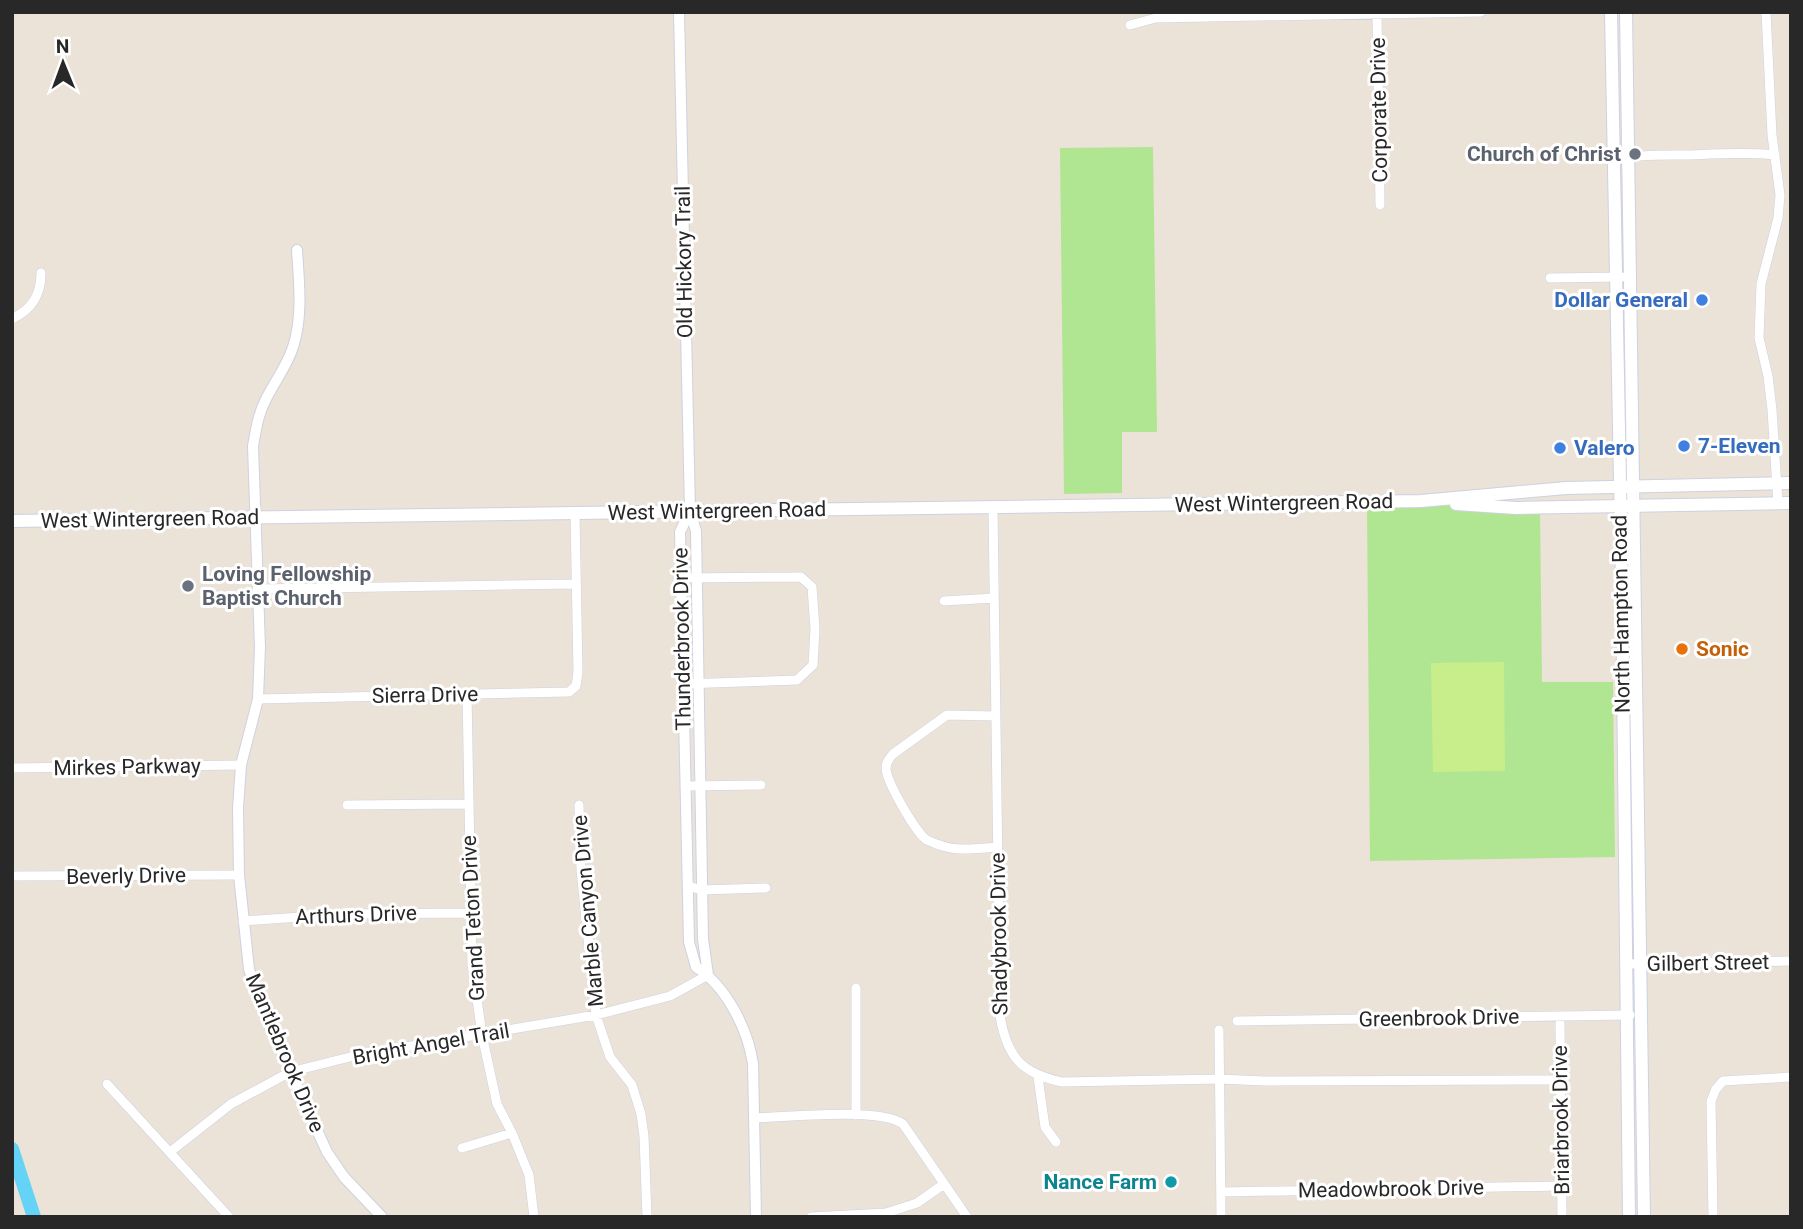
<svg xmlns="http://www.w3.org/2000/svg" width="1803" height="1229" viewBox="0 0 1803 1229" font-family="Roboto,sans-serif">
<style>
.green{fill:#b0e691}
.pitch{fill:#c7ee8b}
.lines{fill:none;stroke-linecap:round;stroke-linejoin:round}
.river{stroke:#64d3f5;stroke-width:14}
.minor-casing{stroke:#cdd2e2;stroke-width:10}
.tertiary-casing{stroke:#cdd2e2;stroke-width:12}
.secondary-casing{stroke:#cdd2e2;stroke-width:14}
.minor{stroke:#fff;stroke-width:9}
.tertiary{stroke:#fff;stroke-width:10}
.secondary{stroke:#fff;stroke-width:12}
.worship-dot{fill:#6b7280;stroke:#fff;stroke-width:2.5}
.shop-dot{fill:#3f7fe0;stroke:#fff;stroke-width:2.5}
.food-dot{fill:#e8710a;stroke:#fff;stroke-width:2.5}
.culture-dot{fill:#0f9aa8;stroke:#fff;stroke-width:2.5}
.labels{text-anchor:middle;dominant-baseline:central;stroke-width:6;stroke-linejoin:round;paint-order:stroke}
.street-label{font-size:21px;fill:#282828;stroke:#fff}
.worship-label{font-size:21px;font-weight:bold;fill:#5b616d;stroke:#fff;text-anchor:end}
.shop-label{font-size:21px;font-weight:bold;fill:#366cbe;stroke:#fff;text-anchor:start}
.food-label{font-size:21px;font-weight:bold;fill:#c56008;stroke:#fff;text-anchor:start}
.culture-label{font-size:21px;font-weight:bold;fill:#0d838f;stroke:#fff;text-anchor:end}
</style>
<rect width="100%" height="100%" fill="#ebe2d8"/>
<path class="green" d="M1153,147L1157,432H1122V493L1064,494L1060,148Z
M1469,505V512L1540,511L1542,682H1613L1615,857L1370,861L1367,506Z"/>
<path class="pitch" d="M1504,662L1505,771L1433,772L1431,663Z"/>
<g class="lines">
<path class="river" d="M12,1149L34,1217"/>
<g class="minor-casing">
<path id="minor" d="M1766,12L1772,135L1780,195L1778,218L1761,284L1759,338L1768,376L1772,410L1778,504
M1377,14L1380,205
M1130,25L1156,18L1481,12
M1614,161C1637,154 1661,155 1686,155C1716,154 1745,152 1775,155
M1550,278L1622,277
M12,319C32,309 41,295 41,273
M993,507L1000,1016C1007,1057 1021,1073 1062,1082L1219,1079L1265,1081L1560,1080
M681,578L801,577L812,587L815,629L813,665L797,680L682,684
M257,589L576,584
M944,601L994,598
M467,694L472,964L482,1035L497,1104L512,1133L529,1175L534,1217
M258,699L569,692L576,686L578,672L575,513
M995,716L947,715L893,754C889,759 886,762 886,768C886,781 917,835 927,840C954,853 969,849 997,847
M12,768L241,765
M686,786L761,785
M347,805L468,804
M579,805L581,870L596,1015L610,1057L632,1085L641,1114L644,1136L647,1217
M12,876L239,875
M688,886L702,890L766,888
M243,921L344,914L470,913
M1626,964L1791,961
M856,988V1115
M1237,1021L1630,1015
M1560,1023L1562,1217
M1219,1030L1221,1217
M1038,1077L1045,1127L1056,1142
M107,1084L229,1217
M755,1118C785,1117 880,1107 903,1124L967,1217
M462,1148L512,1133
M170,1152L231,1104L290,1072L358,1055L596,1015L670,996L708,975
M1221,1192L1561,1186
M811,1217L886,1213L917,1203L944,1184
M1713,1217L1711,1101L1716,1089L1723,1081L1791,1077"/>
</g>
<g class="tertiary-casing">
<path id="tertiary" d="M679,12L690,511L696,531L703,939L708,975
M297,250C299,281 303,317 293,347C287,366 275,381 266,399C258,414 256,430 253,446L260,647L258,699L241,765L238,808L239,875L249,969L263,1011L327,1152L344,1177L382,1217
M690,511L680,532L689,942L696,967C726,986 748,1029 753,1064L756,1217"/>
</g>
<g class="secondary-casing">
<path id="secondary" d="M1611,12L1622,585L1629,1217
M1626,12L1644,1217
M1456,504L1516,508L1791,503
M12,521L1421,501L1566,488L1791,483"/>
</g>
<use href="#minor" class="minor"/>
<use href="#tertiary" class="tertiary"/>
<use href="#secondary" class="secondary"/>
</g>
<g class="worship-dot">
<circle cx="1635" cy="154" r="7"/>
<circle cx="188" cy="586" r="7"/>
</g>
<g class="shop-dot">
<circle cx="1702" cy="300" r="7"/>
<circle cx="1684" cy="446" r="7"/>
<circle cx="1560" cy="448" r="7"/>
</g>
<circle class="food-dot" cx="1682" cy="649" r="7"/>
<circle class="culture-dot" cx="1171" cy="1182" r="7"/>
<g class="labels">
<g class="street-label">
<text transform="translate(1379 110) rotate(-91)">Corporate Drive</text>
<text transform="translate(684 262) rotate(-91)">Old Hickory Trail</text>
<text transform="translate(1284 503) rotate(-1)">West Wintergreen Road</text>
<text transform="translate(717 511) rotate(-1)">West Wintergreen Road</text>
<text transform="translate(150 519) rotate(-1)">West Wintergreen Road</text>
<text transform="translate(1621 614) rotate(-91)">North Hampton Road</text>
<text transform="translate(682 639) rotate(-91)">Thunderbrook Drive</text>
<text transform="translate(425 695) rotate(-1)">Sierra Drive</text>
<text transform="translate(127 767) rotate(-1)">Mirkes Parkway</text>
<text transform="translate(126 876) rotate(-1)">Beverly Drive</text>
<text transform="translate(588 911) rotate(-95)">Marble Canyon Drive</text>
<text transform="translate(356 915) rotate(-2)">Arthurs Drive</text>
<text transform="translate(473 918) rotate(-93)">Grand Teton Drive</text>
<text transform="translate(999 934) rotate(-91)">Shadybrook Drive</text>
<text transform="translate(1708 963) rotate(-1)">Gilbert Street</text>
<text transform="translate(1439 1018) rotate(-1)">Greenbrook Drive</text>
<text transform="translate(431 1044) rotate(-10)">Bright Angel Trail</text>
<text transform="translate(285 1053) rotate(67)">Mantlebrook Drive</text>
<text transform="translate(1561 1120) rotate(-91)">Briarbrook Drive</text>
<text transform="translate(1391 1189) rotate(-1)">Meadowbrook Drive</text>
</g>
<g class="worship-label">
<text x="1621" y="154">Church of Christ</text>
<text x="202" y="574" text-anchor="start">Loving Fellowship<tspan x="202" dy="24">Baptist Church</tspan></text>
</g>
<g class="shop-label">
<text x="1688" y="300" text-anchor="end">Dollar General</text>
<text x="1698" y="446">7-Eleven</text>
<text x="1574" y="448">Valero</text>
</g>
<g class="food-label">
<text x="1696" y="649">Sonic</text>
</g>
<g class="culture-label">
<text x="1157" y="1182">Nance Farm</text>
</g>
</g>
<rect width="1803" height="1229" fill="none" stroke="#282828" stroke-width="28"/>
<g transform="translate(63 63) rotate(359)" stroke="#ffffff" stroke-width="5" paint-order="stroke">
<path d="M0-5L12 26L0 18L-12 26Z" fill="#282828"/>
<text y="-10" font-size="19" font-weight="bold" text-anchor="middle" fill="#282828">N</text>
</g>
</svg>
